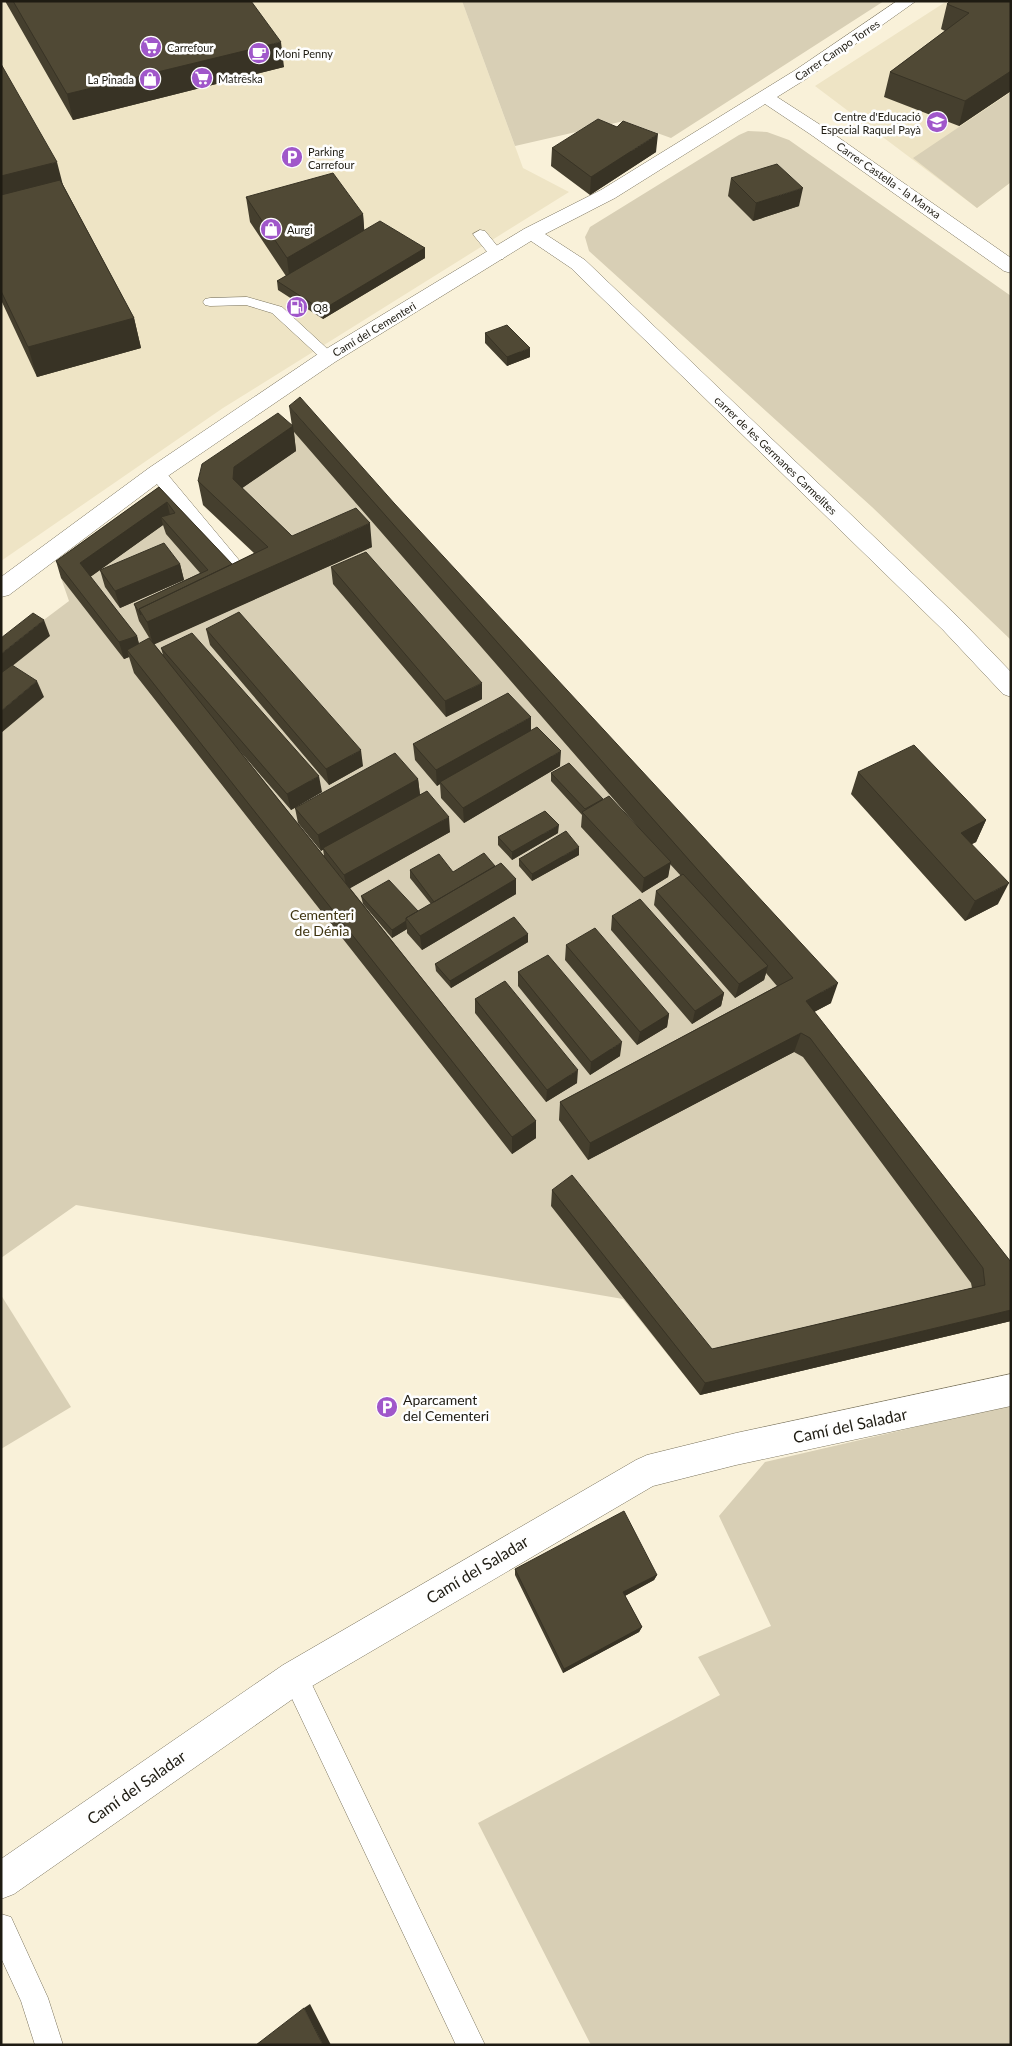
<svg xmlns="http://www.w3.org/2000/svg" width="1012" height="2046" viewBox="0 0 1012 2046" font-family="Lato,sans-serif">
<style>
.built{fill:#eee4c5}
.green{fill:#d8cfb5}
.lines{fill:none;stroke-linecap:round;stroke-linejoin:round}
.lane-casing{stroke:#7a735d;stroke-width:1}
.street-casing{stroke:#7a735d;stroke-width:1}
.lane{fill:#fff;fill-rule:evenodd}
.street{fill:#fff;fill-rule:evenodd}
.wall{fill:#453f2e;fill-rule:evenodd}
.shaded-wall{fill:#383325}
.building{fill:#504935;stroke:#383325}
.labels{text-anchor:middle;dominant-baseline:central;stroke-width:5;stroke-linejoin:round;paint-order:stroke}
.far-poi-label{font-size:11px;fill:#1e1b12;stroke:#fefefe;text-anchor:start}
.far-street-label{font-size:11px;fill:#1e1b12;stroke:#fefefe}
.park-label{font-size:14px;fill:#3f3410;stroke:#fefefe}
.poi-label{font-size:14px;fill:#1e1b12;stroke:#fefefe;text-anchor:start}
.near-street-label{font-size:16px;fill:#1e1b12;stroke:#fefefe}
</style>
<rect width="100%" height="100%" fill="#f9f1d9"/>
<path class="built" d="M1,1H462L523,168L569,192L223,408L1,561Z
M947,1H1011V182L977,208L815,86Z"/>
<path class="green" d="M462,1H884L671,138L624,121L515,146Z
M1011,92V182L977,208L913,158Z
M748,131L767,132L789,140L1011,296V640L872,507L589,251L585,237L590,227L739,135Z
M293,431L831,1003L799,1020L1011,1321L700,1395L623,1299L76,1205L1,1258V652L69,601L61,578L164,504L240,586L272,570L203,505Z
M1,1295L71,1407L1,1449Z
M1011,1405V2045H591L478,1823L720,1695L698,1657L771,1626L719,1516L765,1462Z"/>
<g class="lines">
<g class="lane-casing">
<path id="lane" d="M480,230L485,231L503,253L505,256L503,259H493L475,237L473,234Z
M247,297L282,307L333,354L335,357L333,360H323L272,313L246,305L210,306L205,305L203,302L205,299L210,298Z
M157,468L163,469L239,560L241,564L239,568L233,570L227,568L151,477L149,473L151,469Z
M295,1664L304,1668L485,2045H456L286,1686L282,1677L286,1668Z
M1,1914L11,1917L48,1998L63,2045H35L21,2001L1,1958Z"/>
</g>
<g class="street-casing">
<path id="street" d="M897,1H916L806,79L777,97L822,126L1011,258V273L1004,271L810,134L765,104L615,198L545,234L585,260L959,618L1011,672V697L1003,694L943,630L571,268L531,241L335,362L165,478L9,595L1,597V577L149,468L321,352L524,229L601,190L794,71Z
M1011,1374V1406L736,1465L653,1486L307,1689L14,1894L1,1899V1859L283,1665L636,1460L647,1455L736,1433Z"/>
</g>
<use href="#lane" class="lane"/>
<use href="#street" class="street"/>
</g>
<path class="wall" d="M5,1H251L284,67L73,120Z
M949,1H1011V91L959,126L884,97L890,72L945,31L941,29L947,4Z
M1,64L62,183L134,318L141,348L37,377L1,300Z
M552,148L656,152L590,195L551,166Z
M731,178L799,206L753,221L728,196Z
M246,197L363,214L364,230L425,248V258L323,319L278,290L277,281L286,276L250,222Z
M485,333L530,357L507,366L485,343Z
M289,406L831,1003L814,1012L1011,1262V1321L700,1395L551,1206L552,1190L712,1349L972,1288L971,1283L803,1057L794,1052L588,1160L559,1120L560,1102L777,986L766,973L764,980L735,998L654,905L656,891L681,876L670,864L668,877L642,893L581,827L582,815L551,781V773L603,800L644,834L294,432L296,451L242,488L292,536L372,547L154,644L163,655L161,648L322,792L291,810L238,749L324,856L323,849L321,851L298,823L295,808L418,779L420,795L450,832L350,888L536,1121V1138L512,1154L134,673L129,657L124,659L61,578L56,561L159,487L232,564L254,553L203,505L198,481L292,426ZM163,525L166,534L200,573L134,604L139,621L150,639L139,644L137,636L90,577Z
M180,564L184,580L120,608L105,587L100,570Z
M331,567L482,699L446,717L333,584Z
M206,629L363,766L329,785L210,645Z
M531,730L560,766L464,823L441,798L440,784L437,786L415,760L413,744Z
M858,772L986,820L976,842L972,844L998,904L965,921L851,794Z
M558,833L512,860L498,845V837Z
M579,855L532,881L519,866V859Z
M495,866L516,879V894L422,950L407,933V929L392,938L363,904L361,896L418,911L431,904L410,878V870L453,872Z
M612,916L724,993L721,1006L692,1024L611,930Z
M528,934V942L451,988L436,971L435,964Z
M566,945L669,1014L667,1027L637,1045L565,960Z
M518,972L620,1056L590,1075L518,986Z
M475,999L577,1083L546,1102L475,1013Z
M515,1569L657,1575L654,1580L625,1596L642,1627L639,1632L563,1673L515,1575Z"/>
<path class="shaded-wall" d="M281,42L284,67L73,120L67,94Z
M1011,71V91L959,126L965,101Z
M658,134L656,152L590,195L591,177Z
M57,162L65,193L1,210V176Z
M803,188L799,206L753,221L756,203Z
M363,214L365,239L290,283L287,258Z
M425,248V258L323,319L322,310Z
M134,318L141,348L37,377L28,347Z
M530,348V357L507,366V357Z
M293,426L296,451L238,491L233,479L234,467Z
M167,502L171,519L161,517L163,525L86,580L80,563Z
M370,523L372,547L153,645L147,622Z
M180,564L184,580L120,608L115,591Z
M44,620L50,636L1,675V654Z
M137,636L141,652L127,650L129,657L124,659L119,642Z
M37,681L44,697L1,733V711Z
M482,683V699L446,717L445,701Z
M531,717V733L440,782V784L437,786L436,770Z
M361,750L363,766L329,785L326,769Z
M561,751L560,766L464,823L463,808Z
M319,776L322,792L291,810L287,794Z
M418,779L420,795L321,851L318,835Z
M449,817L450,832L347,890L344,875Z
M986,820L976,842L952,854L961,833Z
M559,825L558,833L512,860V852Z
M579,847V855L532,881V874Z
M671,862L668,877L642,893L644,878Z
M516,879V894L422,950L420,936Z
M1009,883L998,904L965,921L975,901Z
M406,921L407,929L392,938V930Z
M528,934V942L451,988L450,981Z
M768,966L764,980L735,998L739,984Z
M838,983L831,1003L799,1020L806,1001Z
M724,993L721,1006L692,1024L695,1011Z
M669,1014L667,1027L637,1045L640,1032Z
M801,1033L794,1052L588,1160L590,1143Z
M622,1042L620,1056L590,1075L591,1062Z
M578,1070L577,1083L546,1102L547,1090Z
M536,1121V1138L512,1154V1137Z
M1011,1310V1321L700,1395L705,1383Z
M657,1575L654,1580L621,1598L623,1592Z
M642,1627L639,1632L563,1673L564,1669Z
M310,2004L331,2045H323L304,2008Z"/>
<path class="building" d="M13,1H251L281,42L67,94Z
M951,1H1011V71L965,101L890,72L969,13L947,4Z
M1,64L57,162L1,176Z
M598,119L617,127L623,121L658,134L591,177L552,148Z
M777,164L803,188L756,203L731,178Z
M333,173L363,214L287,258L246,197Z
M60,180L134,318L28,347L1,291V195Z
M380,221L425,248L322,310L277,281Z
M507,325L530,348L507,357L485,333Z
M300,397L394,503L838,983L806,1001L1011,1262V1310L705,1383L552,1190L572,1175L712,1349L985,1285L983,1268L810,1038L801,1033L590,1143L560,1102L793,978L289,406Z
M278,413L293,426L234,467L233,479L292,536L356,508L370,523L147,622L139,609L268,547L198,481L202,464Z
M159,487L232,564L139,609L141,615L134,604L208,570L161,517L175,513L167,502L80,563L137,636L119,642L56,561Z
M164,543L180,564L115,591L100,570Z
M366,552L482,683L445,701L331,567Z
M239,612L361,750L326,769L206,629Z
M33,613L44,620L1,654V638Z
M192,633L319,776L287,794L161,648Z
M149,638L536,1121L512,1137L127,650Z
M12,665L37,681L1,711V673Z
M508,693L531,717L436,770L413,744Z
M537,727L561,751L463,808L440,782Z
M914,745L986,820L961,833L1009,883L975,901L858,772Z
M395,753L418,779L318,835L295,808Z
M569,763L603,799L585,809L551,773Z
M427,791L449,817L344,875L323,848Z
M609,796L671,862L644,878L582,812Z
M545,811L559,825L512,852L498,837Z
M566,831L579,847L532,874L519,859Z
M484,853L495,866L434,902L410,870L439,854L453,872Z
M501,863L516,879L420,936L406,918Z
M683,874L768,966L739,984L656,891Z
M389,880L418,911L406,918V921L392,930L361,896Z
M640,899L724,993L695,1011L612,916Z
M514,917L528,934L450,981L435,964Z
M595,928L669,1014L640,1032L566,945Z
M548,955L622,1042L591,1062L518,972Z
M505,981L578,1070L547,1090L475,999Z
M624,1511L657,1575L623,1592L642,1627L564,1669L515,1569Z
M304,2008L323,2045H256Z"/>
<defs>
<g id="supermarket-disc" transform="scale(1.125)"><circle r="9.5" fill="#a057ca" stroke="#fefefe"/><path d="M-6-5.5h2.5l.6 2H6L4.5 2H-2.5L-4.4-4H-6ZM-1.5 3.2a1.3 1.3 0 1 0 .1 0ZM3 3.2a1.3 1.3 0 1 0 .1 0Z" fill="#fff"/></g>
<g id="cafe-disc" transform="scale(1.125)"><circle r="9.5" fill="#a057ca" stroke="#fefefe"/><path d="M-5.5-4.5H6V0H3Q3 3.5 0 3.5H-2.5Q-5.5 3.5-5.5 0ZM3-3.2v2h1.7v-2ZM-6 4.5H4V6H-6Z" fill="#fff"/></g>
<g id="shop-disc" transform="scale(1.125)"><circle r="9.5" fill="#a057ca" stroke="#fefefe"/><path d="M-5-2.5h2.3a2.7 3.5 0 0 1 5.4 0H5L5.5 6h-11ZM-1.5-2.5h3a1.5 2.3 0 0 0-3 0Z" fill="#fff"/></g>
<g id="school-disc" transform="scale(1.125)"><circle r="9.5" fill="#a057ca" stroke="#fefefe"/><path d="M0-5L7-2L0 1L-7-2ZM-4 1L0 2.5L4 1V4Q0 6-4 4Z" fill="#fff"/></g>
<g id="parking-disc" transform="scale(1.125)"><circle r="9.5" fill="#a057ca" stroke="#fefefe"/><path d="M-3.5-5.5H1a3.5 3.5 0 0 1 0 7H-1V5.5H-3.5ZM-1-3.4V-.6H.8a1.4 1.4 0 0 0 0-2.8Z" fill="#fff"/></g>
<g id="fuel-disc" transform="scale(1.125)"><circle r="9.5" fill="#a057ca" stroke="#fefefe"/><path d="M-5.5-6h7V0h2V4h1.3V-2.5L3-4.5l.8-.8L6-3V5H2.5V1h-1V6h-7ZM-4.2-4.7v3.2H.2V-4.7Z" fill="#fff"/></g>
</defs>
<g fill-rule="evenodd">
<use href="#supermarket-disc" x="151" y="47"/>
<use href="#cafe-disc" x="259" y="53"/>
<use href="#supermarket-disc" x="202" y="78"/>
<use href="#shop-disc" x="150" y="79"/>
<use href="#school-disc" x="937" y="122"/>
<use href="#parking-disc" x="292" y="157"/>
<use href="#shop-disc" x="271" y="229"/>
<use href="#fuel-disc" x="297" y="307"/>
<use href="#parking-disc" x="387" y="1407"/>
</g>
<g class="labels">
<g class="far-poi-label">
<text x="167" y="47">Carrefour</text>
<text x="275" y="53">Moni Penny</text>
<text x="218" y="78">Matrēska</text>
<text x="134" y="79" text-anchor="end">La Pinada</text>
<text x="921" y="116" text-anchor="end">Centre d'Educació<tspan x="921" dy="13">Especial Raquel Payà</tspan></text>
<text x="308" y="151">Parking<tspan x="308" dy="13">Carrefour</tspan></text>
<text x="287" y="229">Aurgi</text>
<text x="313" y="307">Q8</text>
</g>
<g class="far-street-label">
<text transform="translate(837 50) rotate(-34)">Carrer Campo Torres</text>
<text transform="translate(889 180) rotate(35)">Carrer Castella - la Manxa</text>
<text transform="translate(374 329) rotate(-31)">Camí del Cementeri</text>
<text transform="translate(776 455) rotate(44)">carrer de les Germanes Carmelites</text>
</g>
<g class="park-label">
<text x="322" y="914">Cementeri<tspan x="322" dy="16">de Dénia</tspan></text>
</g>
<g class="poi-label">
<text x="403" y="1399">Aparcament<tspan x="403" dy="16">del Cementeri</tspan></text>
</g>
<g class="near-street-label">
<text transform="translate(850 1425) rotate(-12)">Camí del Saladar</text>
<text transform="translate(477 1569) rotate(-31)">Camí del Saladar</text>
<text transform="translate(136 1787) rotate(-35)">Camí del Saladar</text>
</g>
</g>
<rect width="1012" height="2046" fill="none" stroke="#1e1b12" stroke-width="5"/>
</svg>
